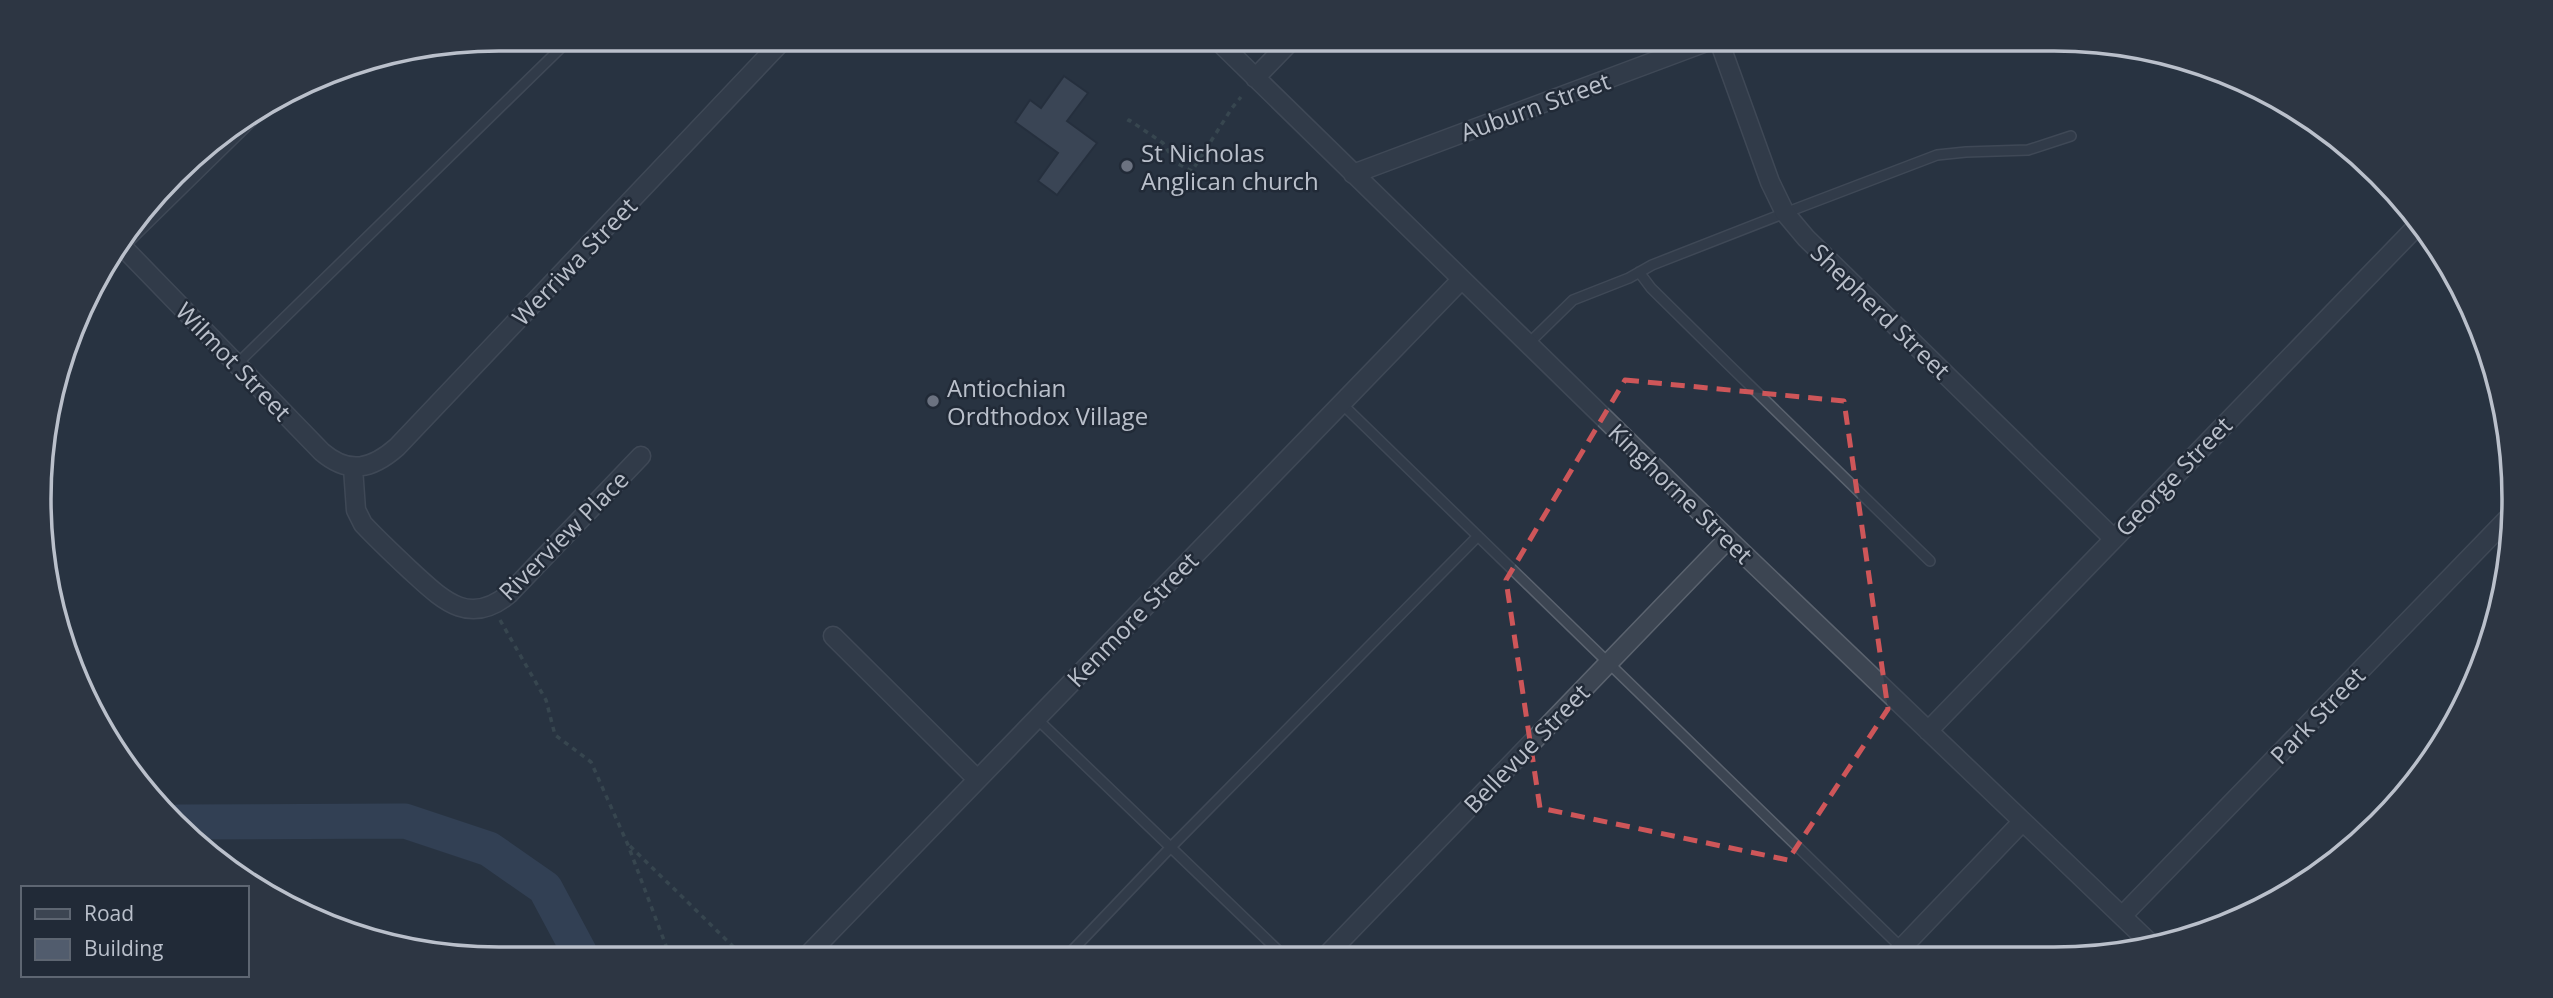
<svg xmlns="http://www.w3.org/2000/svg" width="2553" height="998" viewBox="0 0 2553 998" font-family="'Open Sans',sans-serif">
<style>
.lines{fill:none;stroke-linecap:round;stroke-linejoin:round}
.river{stroke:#3f516a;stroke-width:35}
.building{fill:#515c6d;stroke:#232c39;stroke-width:2}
.service-casing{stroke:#5b636f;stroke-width:12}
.minor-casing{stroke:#5b636f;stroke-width:21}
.path{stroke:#495d5f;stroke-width:3.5;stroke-dasharray:5 5;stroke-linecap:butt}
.service{stroke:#3c4552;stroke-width:9}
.minor{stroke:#3c4552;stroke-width:18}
.marked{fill:none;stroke:#ce5659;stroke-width:5;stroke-dasharray:14 9;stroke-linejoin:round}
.worship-dot{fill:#6b7280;stroke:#212a37;stroke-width:2.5}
.labels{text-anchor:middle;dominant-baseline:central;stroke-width:5;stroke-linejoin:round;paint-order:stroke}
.street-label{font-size:24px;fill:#bac0cb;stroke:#212a37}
.poi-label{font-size:24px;fill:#bac0cb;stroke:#212a37;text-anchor:start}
.rim{fill:none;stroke:#bac0cb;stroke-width:3.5}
</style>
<rect width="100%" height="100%" fill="#283342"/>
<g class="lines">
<path class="river" d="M179,822L405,821L489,849L545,888L583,959"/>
</g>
<path class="building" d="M1064,76L1088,93L1067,121L1097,143L1057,195L1038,181L1058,153L1015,122L1030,100L1041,108Z"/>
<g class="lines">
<g class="service-casing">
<path id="service" d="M1639,272L1651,288L1730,366L1930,561
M1528,344L1573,300L1629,278L1652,265L1785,213L1937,155L1966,152L2028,150L2071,136
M237,364L571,38
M1340,402L1910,956
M1036,718L1286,958
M1065,958L1171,847L1478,536"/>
</g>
<g class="minor-casing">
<path id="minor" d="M1215,38L1728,539L2151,944
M1718,38L1770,182L1785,213L1806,238L2113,538
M1255,78L1294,38
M1353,174L1717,38
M121,243L261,106
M120,244L322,452C349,475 372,469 397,447L785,38
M353,468L356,510L363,524C378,540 394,555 410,570C441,598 468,628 509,594L641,456
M833,636L977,779
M1928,731L2420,223
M2122,916L2513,513
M1894,956L2022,822
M1325,957L1728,539
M804,959L1461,280"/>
</g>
<path class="path" d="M1128,122L1129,120L1163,143L1176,163L1192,171L1232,108L1241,97
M1190,178L1191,175
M500,620L546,700L555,735L591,762L628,845L671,959
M630,846L746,959"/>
<use href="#service" class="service"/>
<use href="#minor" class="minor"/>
</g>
<path d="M0 0H2553V998H0ZM1625,380L1844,401L1888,709L1788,860L1540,808L1506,580Z" fill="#283342" fill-opacity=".55" fill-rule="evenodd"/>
<path class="marked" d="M1625,380L1844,401L1888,709L1788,860L1540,808L1506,580Z"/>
<g class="worship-dot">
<circle cx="1127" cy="166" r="7"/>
<circle cx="933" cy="401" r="7"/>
</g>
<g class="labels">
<g class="street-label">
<text transform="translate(1535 106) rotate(-20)">Auburn Street</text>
<text transform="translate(574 261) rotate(-46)">Werriwa Street</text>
<text transform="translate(1881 311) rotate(44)">Shepherd Street</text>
<text transform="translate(234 361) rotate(46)">Wilmot Street</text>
<text transform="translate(2173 476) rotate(-46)">George Street</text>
<text transform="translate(1681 493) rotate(44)">Kinghorne Street</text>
<text transform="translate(563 535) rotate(-45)">Riverview Place</text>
<text transform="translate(1132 619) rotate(-46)">Kenmore Street</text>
<text transform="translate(2317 715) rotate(-46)">Park Street</text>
<text transform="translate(1526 748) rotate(-46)">Bellevue Street</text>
</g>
<g class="poi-label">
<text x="1141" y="152">St Nicholas<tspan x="1141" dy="28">Anglican church</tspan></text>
<text x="947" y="387">Antiochian<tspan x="947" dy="28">Ordthodox Village</tspan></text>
</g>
</g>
<path d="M0 0H2553V998H0ZM499 51H2054A448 448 0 0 1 2502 499V499A448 448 0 0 1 2054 947H499A448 448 0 0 1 51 499V499A448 448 0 0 1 499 51Z" fill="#2d3643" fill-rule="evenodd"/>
<path class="rim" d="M499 51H2054A448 448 0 0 1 2502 499V499A448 448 0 0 1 2054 947H499A448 448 0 0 1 51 499V499A448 448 0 0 1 499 51Z"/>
<rect x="21" y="886" width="228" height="91" fill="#212a37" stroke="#5e6672" stroke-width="2"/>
<rect x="35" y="909" width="35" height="10" fill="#3c4552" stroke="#5e6672" stroke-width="2"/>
<text x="84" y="921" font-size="21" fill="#bac0cb">Road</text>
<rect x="35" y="939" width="35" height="21" fill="#515c6d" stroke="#5e6672" stroke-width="2"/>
<text x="84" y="956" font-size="21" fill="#bac0cb">Building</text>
</svg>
